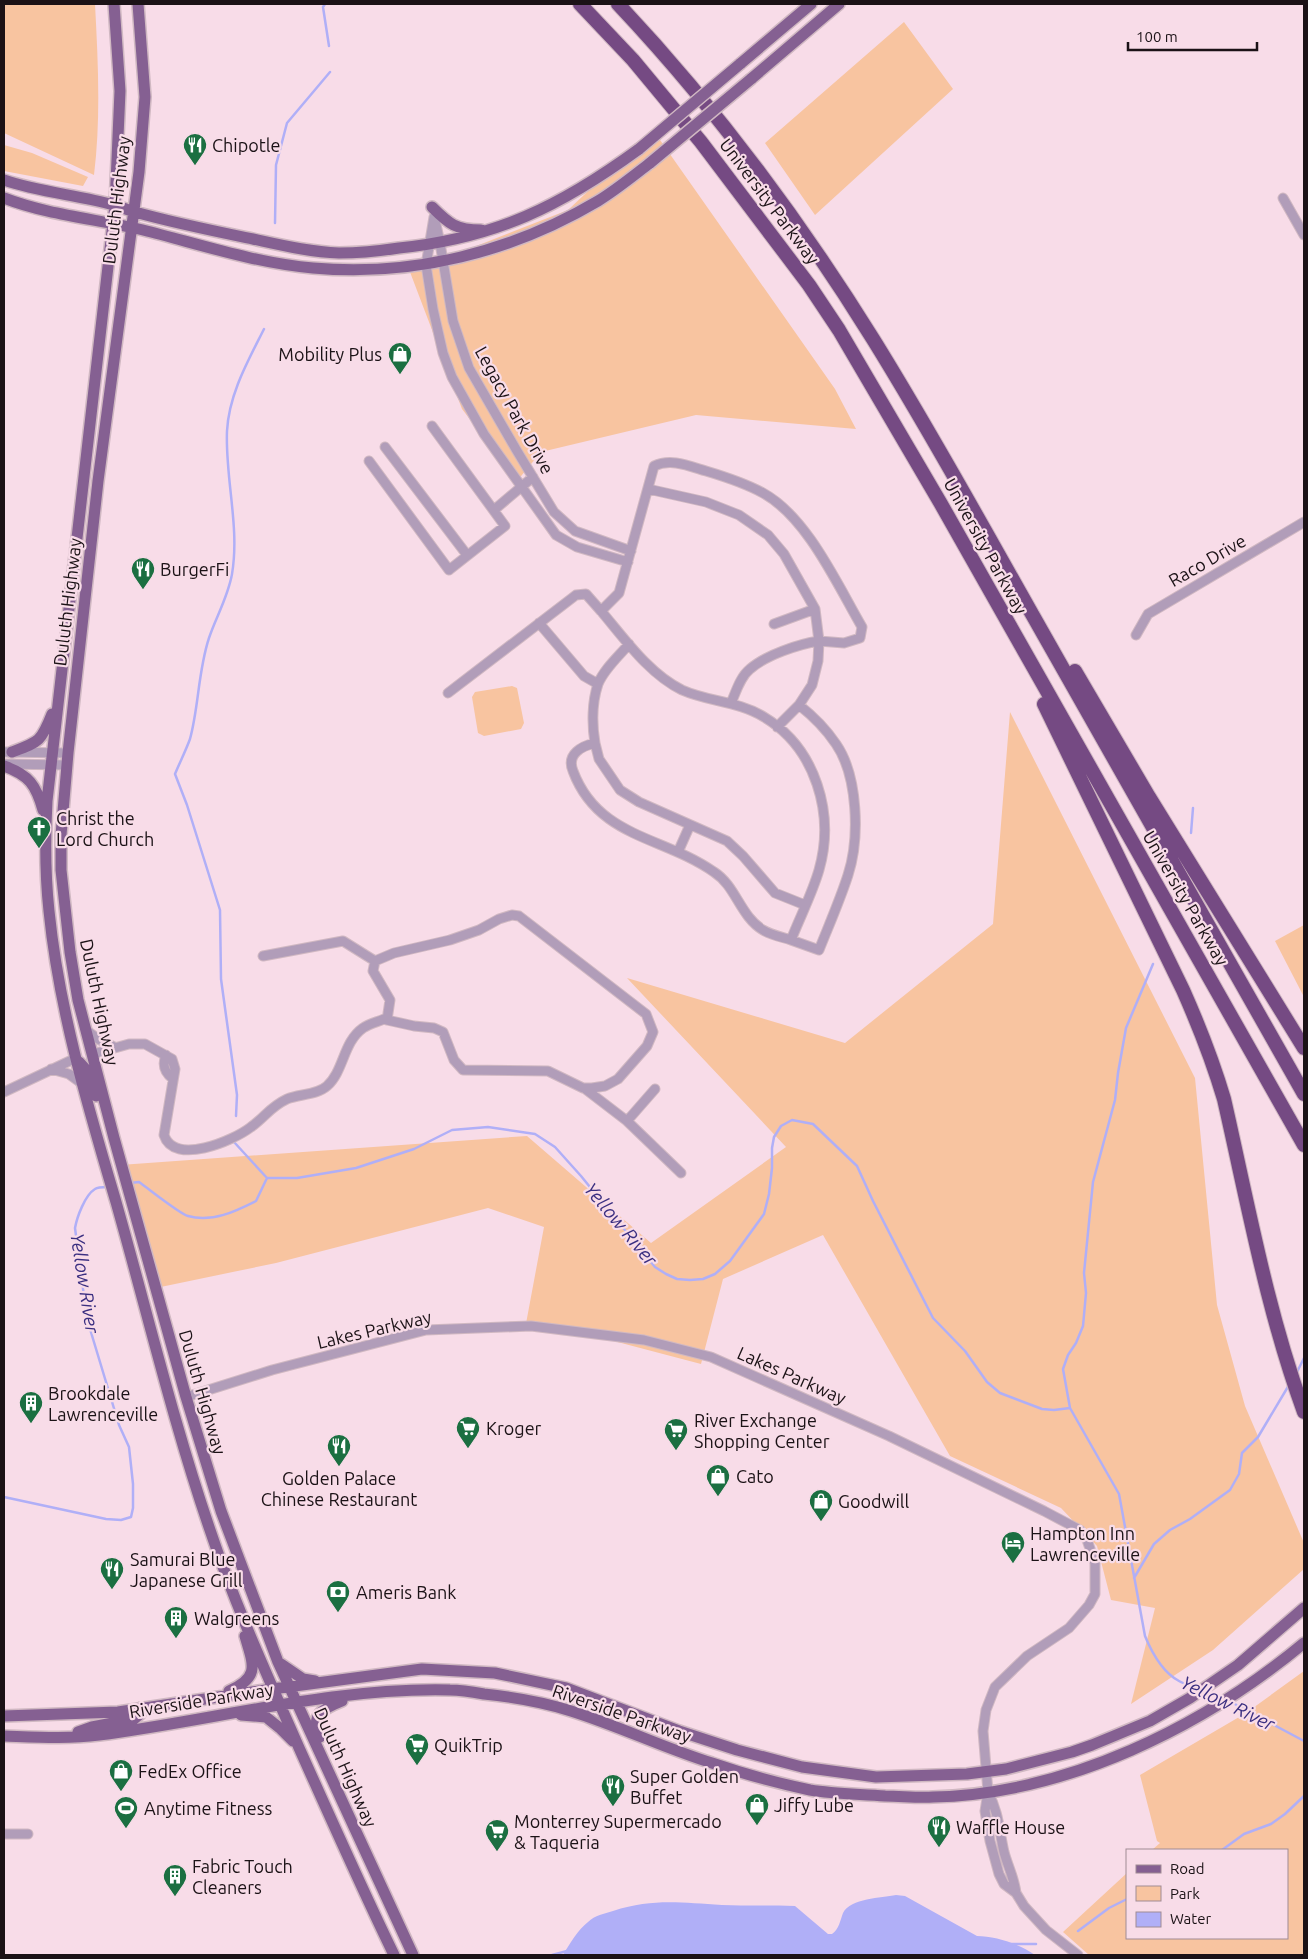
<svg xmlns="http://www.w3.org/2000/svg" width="1308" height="1959" viewBox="0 0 1308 1959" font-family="Ubuntu,sans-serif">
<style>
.green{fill:#f8c4a0}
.water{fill:#b0aff7}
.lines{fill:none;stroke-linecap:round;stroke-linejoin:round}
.stream{stroke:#b0aff7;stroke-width:2.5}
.minor-casing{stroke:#d0b8c2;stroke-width:11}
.major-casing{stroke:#d0b8c2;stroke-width:14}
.highway-casing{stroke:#d0b8c2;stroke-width:16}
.minor{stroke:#b19db9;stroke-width:9}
.major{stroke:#856092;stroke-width:11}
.highway{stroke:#754a83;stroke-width:14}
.major-bridge-casing{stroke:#d0b8c2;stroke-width:14;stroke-linecap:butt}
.major-bridge{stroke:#856092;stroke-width:11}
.labels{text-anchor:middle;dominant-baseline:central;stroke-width:4.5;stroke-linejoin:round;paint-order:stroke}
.poi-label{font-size:18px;fill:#1b1216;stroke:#f8dce8;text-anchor:start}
.street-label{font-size:18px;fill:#1b1216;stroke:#f8dce8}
.water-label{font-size:19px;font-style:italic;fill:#3b2f81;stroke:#f8dce8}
</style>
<rect width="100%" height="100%" fill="#f8dce8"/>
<path class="green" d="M4,4H95C98,61 101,118 94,175L4,133Z
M904,22L953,89L815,215L765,143Z
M653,130L835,389L856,429L696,415L541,452L517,481L462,409L410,272L568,210Z
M4,145L32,153L88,177L83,186L4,171Z
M512,686L517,688L524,723L521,729L484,736L478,733L472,697L475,692Z
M1010,712L1195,1078L1217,1305L1245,1406L1304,1543V1569L1213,1650L1131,1704L1155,1608L1111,1600L1097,1546L1061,1508L950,1456L823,1235L723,1279L701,1364L568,1329H525L544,1227L488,1208L276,1263L151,1289L120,1165L527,1136L651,1243L786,1147L627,978L845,1043L993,924Z
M1304,925V997L1275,941Z
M1304,1671V1955H1089L1063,1932L1127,1873V1938H1287V1850H1152L1160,1843L1157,1841L1140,1775L1246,1713Z"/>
<path class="water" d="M896,1895L905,1896L977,1936C995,1936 1020,1944 1035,1955H563C570,1943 578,1930 588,1922C595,1915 604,1914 613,1911C654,1898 681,1903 722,1905C747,1906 771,1905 795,1906L828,1934H832C839,1929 840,1921 843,1913C851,1898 881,1898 896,1895Z"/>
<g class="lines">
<path class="stream" d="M325,4L323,7L329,46
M275,223L276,165L287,123L330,72
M1191,833L1193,808
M1153,964L1126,1028L1118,1073L1115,1100L1093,1182L1084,1273L1086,1293L1083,1326L1076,1343L1068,1355L1063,1369L1070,1408L1119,1494L1145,1636C1152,1653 1162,1672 1179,1681C1184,1684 1192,1686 1198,1688
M236,1116L237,1095L221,979L220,910L187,805L175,774C180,762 186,750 190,739C199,706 198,671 209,638C216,617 228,597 232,574C240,527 225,478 227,431C229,394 248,361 264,329
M234,1140V1142L267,1178
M267,1178H297L356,1168L414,1149L452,1130L488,1127L535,1134L555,1147L581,1176L655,1267L666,1274L677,1279L690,1280L703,1279L715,1274L730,1261L764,1214L769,1194L772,1168V1148L774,1137L781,1126L792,1120L813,1124L857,1166L873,1201L933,1318L965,1351L987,1382L1000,1393L1042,1409L1054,1410L1070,1408
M130,1183L139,1182C149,1189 180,1214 188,1216C212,1223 236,1211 256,1201L267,1178
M1296,1374L1304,1358
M4,1497L106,1519L121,1520L131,1517L133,1508V1484L129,1447L119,1425L87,1319L75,1228C77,1217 85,1195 95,1189C98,1187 104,1187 107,1187
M1134,1578L1154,1544L1170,1530L1190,1519L1230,1490L1239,1474L1242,1453L1258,1437L1289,1385
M1208,1691L1224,1698
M1231,1702L1304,1741
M1222,1850L1244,1834L1271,1824L1285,1814L1304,1796
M1078,1931L1109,1908L1127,1899
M1007,1944H1036
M552,1955L567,1951"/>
<g class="minor-casing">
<path id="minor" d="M1283,198L1304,235
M434,217L426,265L433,309L443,353L452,377L484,434L556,535L577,547L628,562
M435,220L440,243L453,321L469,368L517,451L554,512L575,531L631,551
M385,447L467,555
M369,461L449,570L505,526L432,426
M494,510L533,477
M539,623L584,676L598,684
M774,624L815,609
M1136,635L1148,614L1304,522
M629,644C619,656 604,669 598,684C592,702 592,725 595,743C582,746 566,754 573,771C598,838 663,836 714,872C736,886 740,916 763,930C771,935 782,937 791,940C800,917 812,894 819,870C835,814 816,748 764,717C738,701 709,702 682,690C649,674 624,638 601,611L619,593L654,466C671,458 689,466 706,471C726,477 745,483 763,493C807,517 837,584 862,627L860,638L844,643L819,641L815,609L784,554L768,535L739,515L706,502L648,489
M448,693L576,595L586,594L601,611
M731,703C736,692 740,677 750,669C766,655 799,644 819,641L818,661L812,685L799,705
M777,727L799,705C813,716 826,729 836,744C858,776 860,838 848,875C840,900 829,925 819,950L791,940
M595,743L599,759L620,790L639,802L727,841L743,856L775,893L805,905
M4,752L68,753
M4,764L67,765
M678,852L690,825
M512,915L519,916L646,1014L653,1032L647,1046L618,1079L605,1086L592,1088H583L548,1071L463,1070L454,1060L443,1032L434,1028L414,1026L387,1020L390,1000L373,971L375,961L394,953L450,940L479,930L499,919Z
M263,956L343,941L375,961
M85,1029L98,1039L114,1047
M93,1054L129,1044H145L172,1059L175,1069L164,1135C174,1166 233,1141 251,1127C265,1117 270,1107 287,1099C299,1094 317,1095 327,1086C344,1071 343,1042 363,1028C369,1024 377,1022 384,1019L387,1020
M166,1055C162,1065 164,1072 173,1079
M51,1069L69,1074L84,1085
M584,1088L627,1121L681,1173
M4,1092L76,1058
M627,1121L655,1089
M186,1397L272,1370L426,1330L531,1326L644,1340L711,1357L889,1436L1044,1511L1080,1530L1087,1540L1095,1563V1594L1089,1605L1069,1628L1027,1656L995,1687L986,1710L983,1731L988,1792L985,1811L990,1841L999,1874L1004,1884L1016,1893L1024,1906L1046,1930L1078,1955
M988,1792C999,1813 999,1830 1004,1852C1008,1867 1014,1877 1016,1893
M4,1834H28"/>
</g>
<g class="major-casing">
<path id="major" d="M114,4L120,91L115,205L47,801C45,838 45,874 49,911C59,1010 88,1107 116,1202C147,1311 173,1422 210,1530C235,1605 268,1677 300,1750C331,1819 361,1887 394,1955
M138,4L145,97L139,172L98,481L68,753L61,835V870L70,952L78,1000L114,1138L186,1397L221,1511L278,1662L413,1955
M740,64L811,4
M751,79L839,4
M4,180C39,192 78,195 114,205C121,207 128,210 135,212C174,223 214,231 253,239C281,245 310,252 339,253C359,253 379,251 399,248C496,238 561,206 639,149
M4,198C48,215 97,219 143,230C199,244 255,263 313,268C413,277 512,252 598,201C616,190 633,176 650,163
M432,207C449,224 456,230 481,230
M12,752C39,742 41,742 52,714
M4,766C29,775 36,785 43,810
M79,1062L89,1073L96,1096
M281,1664L303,1679L315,1681
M229,1691C261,1677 253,1664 245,1636
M241,1715L266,1717L281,1729L293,1741
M4,1716L118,1712L272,1689L422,1669L495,1673L566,1688L679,1731L737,1750L802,1767L876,1777L967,1774L1006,1769L1072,1752L1092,1745L1150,1721L1190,1698L1238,1665L1304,1608
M78,1732L92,1727L134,1719L140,1714L141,1708
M4,1736C35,1737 68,1739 99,1735C216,1720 332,1687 450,1690C462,1690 473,1692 484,1694C513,1697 543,1702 571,1711C619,1726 664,1748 712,1763C744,1774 777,1783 810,1790C835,1794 861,1794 885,1796C901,1796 917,1798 933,1797C1067,1794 1203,1727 1304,1643
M320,1737C310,1715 322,1709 342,1701"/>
</g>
<g class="highway-casing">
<path id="highway" d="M580,4L633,60L701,142L809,285L839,330L941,504L1304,1145
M618,4C714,106 799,220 873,339C929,429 980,522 1032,614C1123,774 1214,934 1304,1094
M1075,671L1149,797L1304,1048
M1044,704L1183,990C1199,1026 1213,1062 1224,1099C1248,1204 1267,1311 1304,1412"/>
</g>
<use href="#minor" class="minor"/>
<use href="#major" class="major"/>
<use href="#highway" class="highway"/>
<g class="major-bridge-casing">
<path id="major-bridge" d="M639,149L740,64
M650,163L751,79"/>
</g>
<use href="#major-bridge" class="major-bridge"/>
</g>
<defs>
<g id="restaurant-pin" transform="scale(1.25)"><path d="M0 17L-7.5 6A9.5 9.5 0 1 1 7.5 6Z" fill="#1b6f41" stroke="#f8dce8"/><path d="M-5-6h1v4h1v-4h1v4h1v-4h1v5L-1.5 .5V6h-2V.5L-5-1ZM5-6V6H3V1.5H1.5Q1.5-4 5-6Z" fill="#fff"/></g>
<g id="shop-pin" transform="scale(1.25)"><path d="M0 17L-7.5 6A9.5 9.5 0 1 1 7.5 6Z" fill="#1b6f41" stroke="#f8dce8"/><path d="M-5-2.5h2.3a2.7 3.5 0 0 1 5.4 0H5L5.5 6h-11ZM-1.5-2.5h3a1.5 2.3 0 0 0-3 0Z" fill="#fff"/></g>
<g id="church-pin" transform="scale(1.25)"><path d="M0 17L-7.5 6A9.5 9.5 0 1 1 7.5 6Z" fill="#1b6f41" stroke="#f8dce8"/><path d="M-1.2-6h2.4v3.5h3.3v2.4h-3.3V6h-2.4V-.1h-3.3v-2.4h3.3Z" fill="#fff"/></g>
<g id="building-pin" transform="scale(1.25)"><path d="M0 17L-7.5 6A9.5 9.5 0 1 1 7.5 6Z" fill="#1b6f41" stroke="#f8dce8"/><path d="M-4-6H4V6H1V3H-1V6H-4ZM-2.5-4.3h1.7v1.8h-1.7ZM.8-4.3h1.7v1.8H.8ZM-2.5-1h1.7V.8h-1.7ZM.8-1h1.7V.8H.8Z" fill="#fff"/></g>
<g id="supermarket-pin" transform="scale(1.25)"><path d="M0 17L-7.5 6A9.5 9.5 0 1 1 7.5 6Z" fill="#1b6f41" stroke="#f8dce8"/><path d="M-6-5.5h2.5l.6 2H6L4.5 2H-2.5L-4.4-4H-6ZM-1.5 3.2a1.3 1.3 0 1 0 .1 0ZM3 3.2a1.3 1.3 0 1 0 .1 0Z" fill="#fff"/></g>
<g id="hotel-pin" transform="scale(1.25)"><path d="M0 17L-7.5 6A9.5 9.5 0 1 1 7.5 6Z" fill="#1b6f41" stroke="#f8dce8"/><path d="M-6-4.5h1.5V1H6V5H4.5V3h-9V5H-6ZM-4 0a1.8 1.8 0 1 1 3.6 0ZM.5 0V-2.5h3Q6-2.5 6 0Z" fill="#fff"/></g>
<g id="bank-pin" transform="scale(1.25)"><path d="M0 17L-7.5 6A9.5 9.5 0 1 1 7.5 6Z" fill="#1b6f41" stroke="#f8dce8"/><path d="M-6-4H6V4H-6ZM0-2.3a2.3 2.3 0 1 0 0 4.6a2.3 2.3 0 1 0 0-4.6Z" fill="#fff"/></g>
<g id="stadium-pin" transform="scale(1.25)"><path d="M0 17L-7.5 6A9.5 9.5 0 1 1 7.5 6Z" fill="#1b6f41" stroke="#f8dce8"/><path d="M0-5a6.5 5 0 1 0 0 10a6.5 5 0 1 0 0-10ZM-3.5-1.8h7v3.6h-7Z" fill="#fff"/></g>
</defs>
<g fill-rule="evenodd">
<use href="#restaurant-pin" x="195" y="145"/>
<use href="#shop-pin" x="400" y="354"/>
<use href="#restaurant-pin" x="143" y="569"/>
<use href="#church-pin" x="39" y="828"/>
<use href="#building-pin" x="31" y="1403"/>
<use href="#supermarket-pin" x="468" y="1428"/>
<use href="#supermarket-pin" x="676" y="1430"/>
<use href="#restaurant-pin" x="339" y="1446"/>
<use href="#shop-pin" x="718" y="1476"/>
<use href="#shop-pin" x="821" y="1501"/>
<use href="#hotel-pin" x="1013" y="1543"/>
<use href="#restaurant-pin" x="112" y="1569"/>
<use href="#bank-pin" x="338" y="1592"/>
<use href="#building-pin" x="176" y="1618"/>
<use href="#supermarket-pin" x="417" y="1745"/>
<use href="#shop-pin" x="121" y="1771"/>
<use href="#restaurant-pin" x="613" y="1786"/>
<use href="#shop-pin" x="757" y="1805"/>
<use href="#stadium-pin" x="126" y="1808"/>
<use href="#restaurant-pin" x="939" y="1827"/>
<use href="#supermarket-pin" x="497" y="1831"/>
<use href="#building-pin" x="175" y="1876"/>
</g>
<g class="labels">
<g class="poi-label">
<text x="212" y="145">Chipotle</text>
<text x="382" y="354" text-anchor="end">Mobility Plus</text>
<text x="160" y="569">BurgerFi</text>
<text x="56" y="818">Christ the<tspan x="56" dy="21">Lord Church</tspan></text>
<text x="48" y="1393">Brookdale<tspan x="48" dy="21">Lawrenceville</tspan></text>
<text x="694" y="1420">River Exchange<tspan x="694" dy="21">Shopping Center</tspan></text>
<text x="486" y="1428">Kroger</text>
<text x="736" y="1476">Cato</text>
<text x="339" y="1478" text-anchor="middle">Golden Palace<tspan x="339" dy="21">Chinese Restaurant</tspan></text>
<text x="838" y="1501">Goodwill</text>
<text x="1030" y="1533">Hampton Inn<tspan x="1030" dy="21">Lawrenceville</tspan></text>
<text x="130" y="1559">Samurai Blue<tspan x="130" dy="21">Japanese Grill</tspan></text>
<text x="356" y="1592">Ameris Bank</text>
<text x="194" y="1618">Walgreens</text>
<text x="434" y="1745">QuikTrip</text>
<text x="138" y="1771">FedEx Office</text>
<text x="630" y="1776">Super Golden<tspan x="630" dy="21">Buffet</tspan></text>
<text x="774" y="1805">Jiffy Lube</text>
<text x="144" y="1808">Anytime Fitness</text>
<text x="514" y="1821">Monterrey Supermercado<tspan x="514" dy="21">&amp; Taqueria</tspan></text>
<text x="956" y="1827">Waffle House</text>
<text x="192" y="1866">Fabric Touch<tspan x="192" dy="21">Cleaners</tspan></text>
</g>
<g class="street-label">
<text transform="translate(116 200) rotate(-83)">Duluth Highway</text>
<text transform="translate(770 201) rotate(53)">University Parkway</text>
<text transform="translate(515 410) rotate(61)">Legacy Park Drive</text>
<text transform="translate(986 546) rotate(61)">University Parkway</text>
<text transform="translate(1207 560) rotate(-30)">Raco Drive</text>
<text transform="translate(67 602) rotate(-83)">Duluth Highway</text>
<text transform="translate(1186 898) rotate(60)">University Parkway</text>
<text transform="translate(100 1002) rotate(78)">Duluth Highway</text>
<text transform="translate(374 1329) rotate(-13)">Lakes Parkway</text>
<text transform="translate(792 1375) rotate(24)">Lakes Parkway</text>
<text transform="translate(203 1392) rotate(74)">Duluth Highway</text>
<text transform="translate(201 1700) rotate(-9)">Riverside Parkway</text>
<text transform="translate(622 1713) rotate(19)">Riverside Parkway</text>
<text transform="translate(346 1767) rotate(66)">Duluth Highway</text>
</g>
<g class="water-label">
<text transform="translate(621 1224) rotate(50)">Yellow River</text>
<text transform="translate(85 1283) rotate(81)">Yellow River</text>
<text transform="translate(1228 1703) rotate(26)">Yellow River</text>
</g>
</g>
<rect width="1308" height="1959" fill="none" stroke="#1b1216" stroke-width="10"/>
<rect x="1126" y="1849" width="162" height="90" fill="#f8dce8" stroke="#a08b94"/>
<rect x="1136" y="1865" width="25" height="8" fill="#856092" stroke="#a08b94"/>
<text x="1170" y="1874" font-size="15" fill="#1b1216">Road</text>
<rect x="1136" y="1886" width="25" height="15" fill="#f8c4a0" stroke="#a08b94"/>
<text x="1170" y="1899" font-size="15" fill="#1b1216">Park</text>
<rect x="1136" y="1912" width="25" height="15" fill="#b0aff7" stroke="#a08b94"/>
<text x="1170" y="1924" font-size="15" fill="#1b1216">Water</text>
<path d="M1128 42v8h129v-8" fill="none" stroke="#1b1216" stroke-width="2.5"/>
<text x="1136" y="42" font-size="15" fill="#1b1216" stroke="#f8dce8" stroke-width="4" paint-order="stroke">100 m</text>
</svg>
